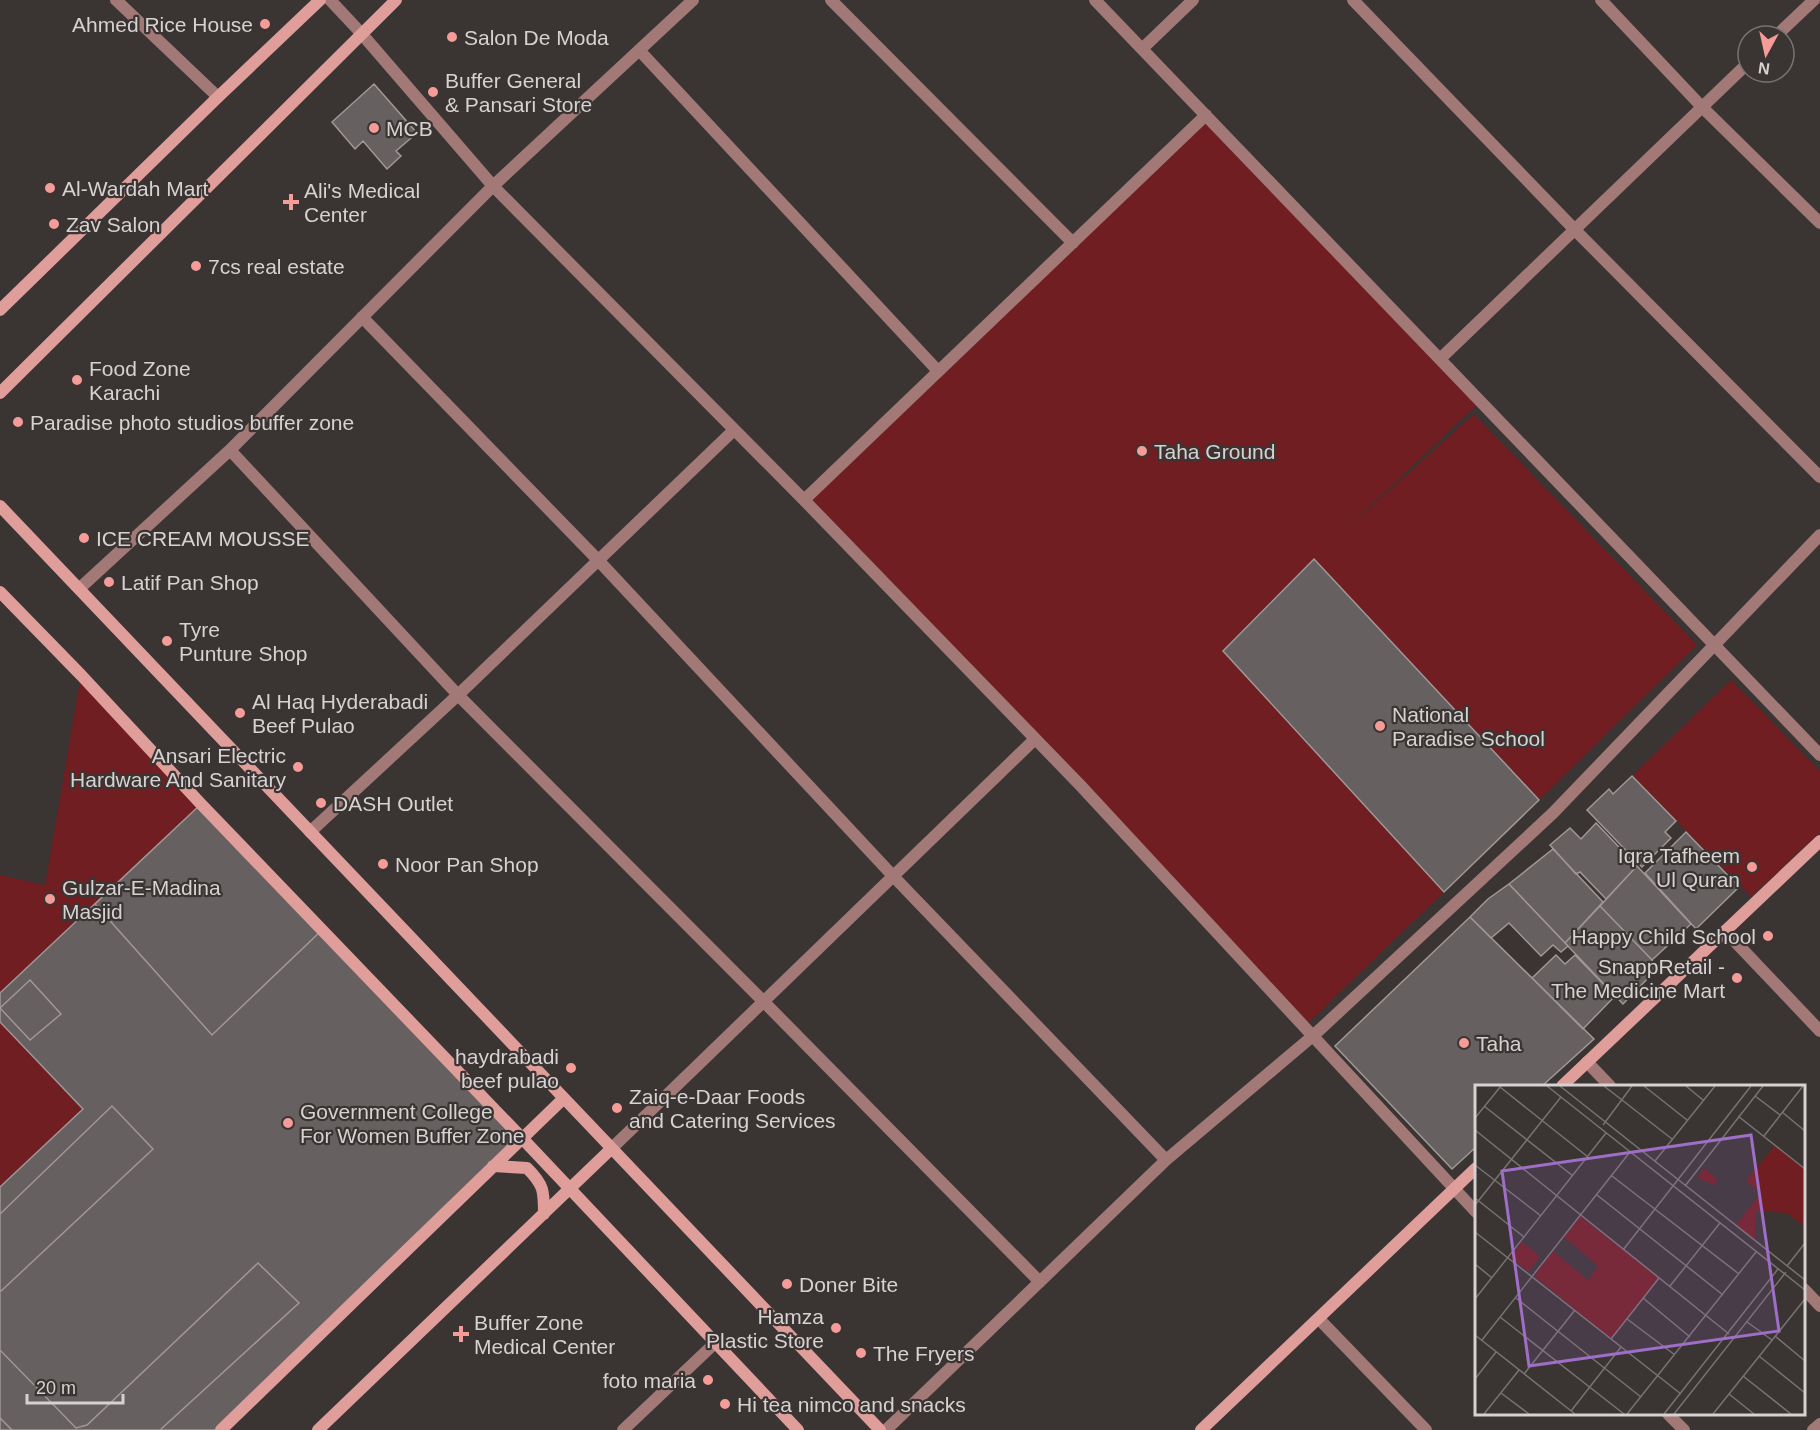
<svg xmlns="http://www.w3.org/2000/svg" width="1820" height="1430" viewBox="0 0 1820 1430" font-family="Arial,sans-serif">
<style>
.green{fill:#711e22}
.building{fill:#676060;stroke:#9f9897;stroke-width:1.5}
.lines{fill:none;stroke-linecap:round;stroke-linejoin:round}
.street{stroke:#a27976;stroke-width:12}
.secondary{stroke:#e09e9a;stroke-width:12}
.poi-dot{fill:#f59b98;stroke:#3a3433;stroke-width:2}
.labels{text-anchor:middle;dominant-baseline:central;stroke-width:4.5;stroke-linejoin:round;paint-order:stroke}
.poi-label{font-size:21px;fill:#d6d2d2;stroke:#3a3433;text-anchor:start}
.inset-road{fill:none;stroke:#787373;stroke-width:1.5}
.view{fill:#9f6ec7;fill-opacity:0.15;stroke:#9f6ec7;stroke-width:3}
.inset-edge{fill:none;stroke:#d6d2d2;stroke-width:3}
</style>
<rect width="100%" height="100%" fill="#3a3433"/>
<path class="green" d="M1206,115L1481,401L1345,530L1474,414L1697,645L1539,800L1313,560L1223,651L1444,892L1305,1026L804,500Z
M81,675L201,804L0,993V875L45,885Z
M1731,680L1820,771V832L1751,897L1632,776Z
M0,1022L83,1109L0,1187Z"/>
<path class="building" d="M374,84L417,133L396,151L401,156L387,169L363,141L355,149L332,122Z
M1314,559L1539,800L1444,892L1223,651Z
M1632,776L1676,821L1665,832L1671,838L1642,867L1587,810L1609,789L1613,794Z
M201,804L521,1137L221,1430H0V1187L83,1109L0,1022V993Z
M201,804L322,930L212,1035L95,904Z
M1596,823L1637,866L1606,899L1580,872L1576,874L1550,845L1570,828L1581,839Z
M1686,832L1739,887L1696,929L1645,873Z
M1553,849L1603,902L1565,943L1509,884Z
M1637,866L1691,924L1652,960L1600,906Z
M1509,884L1568,946L1561,952L1553,945L1541,956L1509,923L1491,938L1470,917L1488,899Z
M1600,906L1652,960L1657,969L1623,1004L1565,943Z
M1470,917L1594,1039L1542,1086H1476V1147L1452,1169L1335,1046Z
M1556,955L1565,964L1575,955L1615,996L1583,1029L1532,978Z
M30,980L61,1014L30,1040L0,1008Z
M112,1106L153,1149L0,1292V1214Z
M258,1263L299,1303L160,1430H12L0,1418V1350L76,1428L87,1425Z"/>
<g class="lines">
<path class="street" d="M116,0L218,97
M330,0L361,33L493,186L804,500L1080,785L1476,1212
M831,0L1073,243
M1095,0L1820,755
M1353,0L1575,230L1820,477
M1601,0L1702,107L1820,223
M1776,36L1814,0
M1142,49L1193,0
M639,50L938,371
M362,317L598,560L894,877L1166,1160
M1440,359L1748,63
M230,450L458,695L764,1002L1040,1282
M804,500L1206,115
M80,588L230,450L493,186L693,0
M310,832L458,695L734,430
M1725,931L1820,1031
M1587,1062L1610,1086
M611,1149L1034,740
M1804,1289L1820,1306
M1319,1319L1426,1430
M1668,1414L1684,1430
M623,1430L715,1343
M886,1430L1166,1160L1314,1035L1553,813L1820,535
M1813,1430L1820,1424"/>
<path class="secondary" d="M0,310L218,97L320,0
M0,393L396,0
M0,506L880,1430
M0,592L81,675L201,804L521,1137L798,1430
M1562,1086L1820,841
M493,1166L527,1168C544,1185 544,1191 544,1214
M221,1430L563,1099
M318,1430L611,1149
M1201,1430L1476,1168"/>
</g>
<g class="poi-dot">
<circle cx="265" cy="24" r="6"/>
<circle cx="452" cy="37" r="6"/>
<circle cx="433" cy="92" r="6"/>
<circle cx="374" cy="128" r="6"/>
<circle cx="50" cy="188" r="6"/>
<path d="M288 193h6v6h6v6h-6v6h-6v-6h-6v-6h6z"/>
<circle cx="54" cy="224" r="6"/>
<circle cx="196" cy="266" r="6"/>
<circle cx="77" cy="380" r="6"/>
<circle cx="18" cy="422" r="6"/>
<circle cx="1142" cy="451" r="6"/>
<circle cx="84" cy="538" r="6"/>
<circle cx="109" cy="582" r="6"/>
<circle cx="167" cy="641" r="6"/>
<circle cx="240" cy="713" r="6"/>
<circle cx="1380" cy="726" r="6"/>
<circle cx="298" cy="767" r="6"/>
<circle cx="321" cy="803" r="6"/>
<circle cx="383" cy="864" r="6"/>
<circle cx="1752" cy="867" r="6"/>
<circle cx="50" cy="899" r="6"/>
<circle cx="1768" cy="936" r="6"/>
<circle cx="1737" cy="978" r="6"/>
<circle cx="1464" cy="1043" r="6"/>
<circle cx="571" cy="1068" r="6"/>
<circle cx="617" cy="1108" r="6"/>
<circle cx="288" cy="1123" r="6"/>
<circle cx="787" cy="1284" r="6"/>
<circle cx="836" cy="1328" r="6"/>
<path d="M458 1325h6v6h6v6h-6v6h-6v-6h-6v-6h6z"/>
<circle cx="861" cy="1353" r="6"/>
<circle cx="708" cy="1380" r="6"/>
<circle cx="725" cy="1404" r="6"/>
</g>
<g class="labels">
<g class="poi-label">
<text x="253" y="24" text-anchor="end">Ahmed Rice House</text>
<text x="464" y="37">Salon De Moda</text>
<text x="445" y="80">Buffer General<tspan x="445" dy="24">&amp; Pansari Store</tspan></text>
<text x="386" y="128">MCB</text>
<text x="62" y="188">Al-Wardah Mart</text>
<text x="304" y="190">Ali's Medical<tspan x="304" dy="24">Center</tspan></text>
<text x="66" y="224">Zav Salon</text>
<text x="208" y="266">7cs real estate</text>
<text x="89" y="368">Food Zone<tspan x="89" dy="24">Karachi</tspan></text>
<text x="30" y="422">Paradise photo studios buffer zone</text>
<text x="1154" y="451">Taha Ground</text>
<text x="96" y="538">ICE CREAM MOUSSE</text>
<text x="121" y="582">Latif Pan Shop</text>
<text x="179" y="629">Tyre<tspan x="179" dy="24">Punture Shop</tspan></text>
<text x="252" y="701">Al Haq Hyderabadi<tspan x="252" dy="24">Beef Pulao</tspan></text>
<text x="1392" y="714">National<tspan x="1392" dy="24">Paradise School</tspan></text>
<text x="286" y="755" text-anchor="end">Ansari Electric<tspan x="286" dy="24">Hardware And Sanitary</tspan></text>
<text x="333" y="803">DASH Outlet</text>
<text x="1740" y="855" text-anchor="end">Iqra Tafheem<tspan x="1740" dy="24">Ul Quran</tspan></text>
<text x="395" y="864">Noor Pan Shop</text>
<text x="62" y="887">Gulzar-E-Madina<tspan x="62" dy="24">Masjid</tspan></text>
<text x="1756" y="936" text-anchor="end">Happy Child School</text>
<text x="1725" y="966" text-anchor="end">SnappRetail -<tspan x="1725" dy="24">The Medicine Mart</tspan></text>
<text x="1476" y="1043">Taha</text>
<text x="559" y="1056" text-anchor="end">haydrabadi<tspan x="559" dy="24">beef pulao</tspan></text>
<text x="629" y="1096">Zaiq-e-Daar Foods<tspan x="629" dy="24">and Catering Services</tspan></text>
<text x="300" y="1111">Government College<tspan x="300" dy="24">For Women Buffer Zone</tspan></text>
<text x="799" y="1284">Doner Bite</text>
<text x="824" y="1316" text-anchor="end">Hamza<tspan x="824" dy="24">Plastic Store</tspan></text>
<text x="474" y="1322">Buffer Zone<tspan x="474" dy="24">Medical Center</tspan></text>
<text x="873" y="1353">The Fryers</text>
<text x="696" y="1380" text-anchor="end">foto maria</text>
<text x="737" y="1404">Hi tea nimco and snacks</text>
</g>
</g>
<g transform="translate(1475 1085)">
<rect width="330" height="330" fill="#3a3433"/>
<path d="M300,60L330,84V142L312,128L281,126L280,155L261,140L286,108L271,96ZM229,83L243,95L239,100L222,93ZM105,131L184,193L136,254L59,191L78,166L113,195L123,181L89,152ZM47,157L65,171L54,187L35,172Z" fill="#711e22"/>
<path class="inset-road" d="M72,1L330,205M85,1L330,195M129,1L197,54M169,1L212,35M211,1L228,15M25,2L113,72M280,11L305,30M9,21L98,91M307,27L330,46M263,31L330,84M0,33L26,1M128,40L157,1M0,45L254,249M289,51L328,1M180,76L240,1M0,80L66,131M137,91L264,189M210,101L288,1M122,110L248,210M0,113L49,152M0,120L86,12M0,147L206,309M148,165L276,1M0,179L17,193M312,181L330,158M195,201L245,138M41,213L166,312M168,213L215,252M0,214L131,48M25,232L149,329M152,234L200,270M272,237L297,255M0,250L100,329M300,251L330,276M136,254L184,193M7,255L155,67M284,271L330,308M49,289L100,225M268,291L316,329M0,294L21,267M26,308L54,329M254,309L279,329M96,326L146,262M9,329L44,285M152,329L281,167M189,329L303,184M199,329L311,187M238,329L330,214"/>
<path class="view" d="M276,50L304,246L54,281L27,86Z"/>
<rect width="330" height="330" class="inset-edge"/>
</g>
<g transform="translate(1766 54) rotate(188)"><circle r="28" fill="#3a3433" stroke="#787373" stroke-width="1.5"/>
<path d="M0-4.5L10 22L0 15L-10 22Z" fill="#f59b98"/>
<text y="-9" font-size="16" font-weight="bold" text-anchor="middle" fill="#d6d2d2">N</text>
</g>
<path d="M27 1394v9h96v-9" fill="none" stroke="#d6d2d2" stroke-width="3"/>
<text x="36" y="1394" font-size="18" fill="#d6d2d2" stroke="#3a3433" stroke-width="4.5" paint-order="stroke">20 m</text>
</svg>
